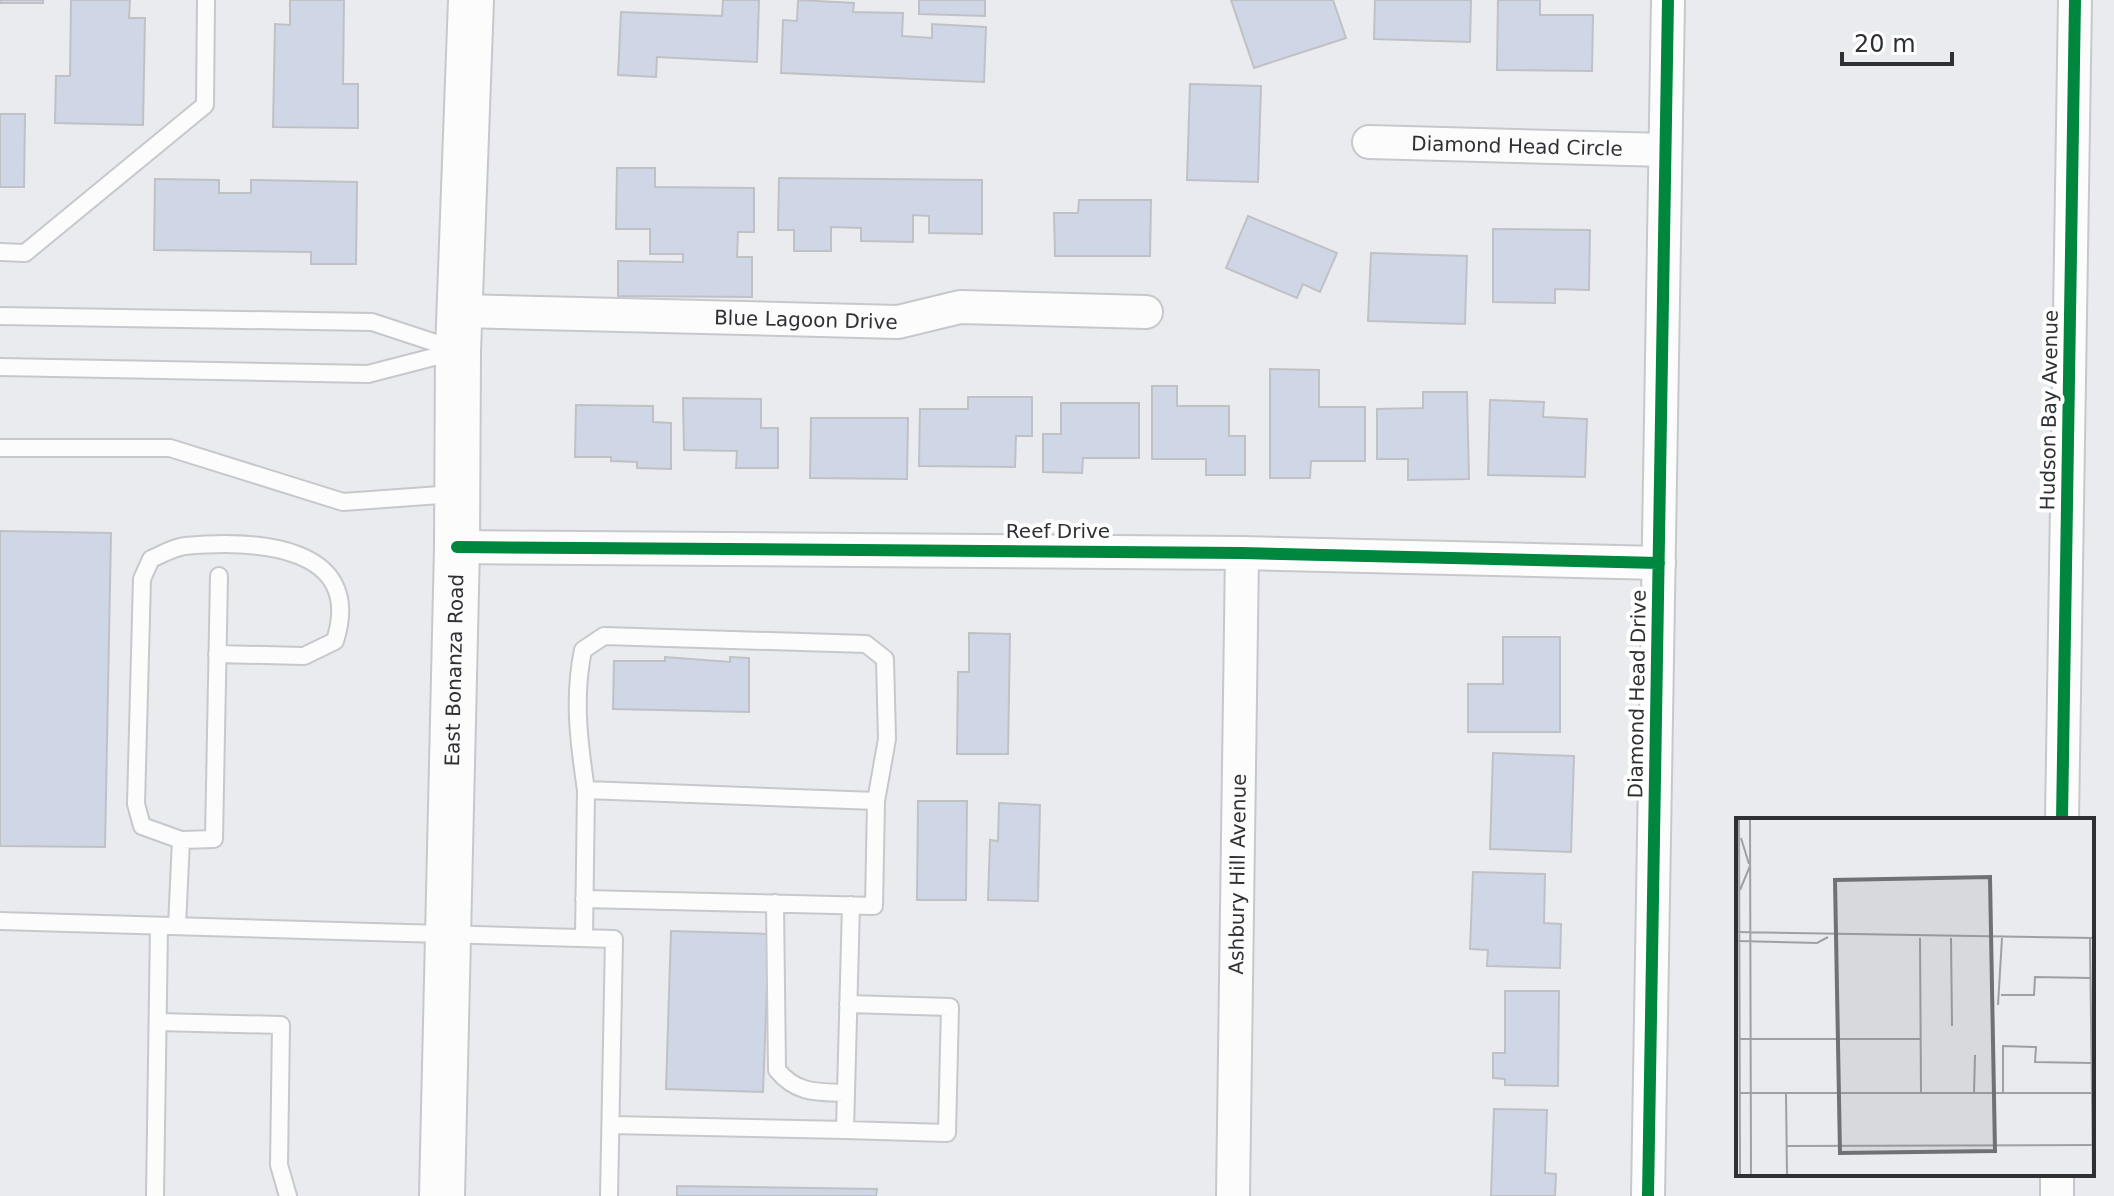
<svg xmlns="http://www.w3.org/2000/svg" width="2114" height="1196" viewBox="0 0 2114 1196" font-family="'DejaVu Sans',sans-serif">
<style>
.building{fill:#cfd6e6;stroke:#c0c1c5;stroke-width:2}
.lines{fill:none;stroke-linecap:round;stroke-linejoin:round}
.lane-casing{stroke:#c6c8cb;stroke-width:20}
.street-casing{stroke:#c6c8cb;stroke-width:36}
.secondary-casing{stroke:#c6c8cb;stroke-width:48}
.lane{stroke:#fcfcfd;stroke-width:16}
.street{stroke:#fcfcfd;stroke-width:32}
.secondary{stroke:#fcfcfd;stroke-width:44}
.cycleway-casing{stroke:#fff;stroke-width:17}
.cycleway{stroke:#00873e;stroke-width:12}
.labels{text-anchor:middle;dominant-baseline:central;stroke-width:8;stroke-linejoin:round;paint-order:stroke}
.street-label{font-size:20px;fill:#2f3033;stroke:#fff}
.inset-road{fill:none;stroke:#9fa0a4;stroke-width:2}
.view{fill:#707175;fill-opacity:0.15;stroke:#707175;stroke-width:4}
.inset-edge{fill:none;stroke:#2f3033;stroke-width:4}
</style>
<rect width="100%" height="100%" fill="#e9ebef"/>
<path class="building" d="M0,0H43V3H0Z
M71,0H130L129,18H145L143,125L55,123L56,76H70Z
M290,0H344L343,84H358V128L273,127L275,24L290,25Z
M723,0H759L757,62L657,57L656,77L618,75L621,12L722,16Z
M798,0L854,3L853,12L903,13L902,36L932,38V24L986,27L984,82L781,73L783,20L797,21Z
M919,0H985V16L919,14Z
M1231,0H1333L1346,38L1254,68Z
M1375,0H1471L1470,42L1374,39Z
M1498,0H1540V15H1593L1592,71L1497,70Z
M1190,84L1261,86L1258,182L1187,180Z
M0,114H25L24,187H0Z
M617,168H655V187L754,188V232H738L737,257H752V297L618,296V261L683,262V254H650V229H616Z
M779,178L982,180V234L929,233V216L913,215V242L861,241V228L831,227V251H794V230H778Z
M155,179L219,180V193H251V180L357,182L356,264H311V252L154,250Z
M1079,200H1151L1150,256H1055L1054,213H1078Z
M1248,216L1337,253L1320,292L1303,284L1297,298L1226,268Z
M1493,229L1590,230L1589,290L1555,289V303L1493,302Z
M1371,253L1467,256L1465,324L1368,321Z
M1270,369L1319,370V407H1365V461H1311L1310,478H1270Z
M1152,386H1177V406H1229V436H1245V475H1206V459H1152Z
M1423,392H1467L1469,479L1408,480V459H1377V409L1423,408Z
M968,397H1032V436H1016L1015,467L919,466L920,409H968Z
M683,398L761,399V428H778V468H736L737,451L684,450Z
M1490,400L1544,402L1543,417L1587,419L1585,477L1488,475Z
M1061,403H1139V458H1083L1082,473L1043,472V434H1061Z
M576,405L653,406V422L671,423V469L637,468V462L611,461V457H575Z
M811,418H908L907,479L810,478Z
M0,531L111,533L105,847L0,846Z
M969,633L1010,634L1008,754H957L958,672H969Z
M1503,637H1560V732H1468V684H1503Z
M665,657L730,662V657L749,658V712L613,709L614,661H665Z
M1493,753L1574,756L1571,852L1490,849Z
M918,801H967L966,900H917Z
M999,803L1040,805L1038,901L988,900L990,840L998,841Z
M1473,872L1545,874L1544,923L1561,924L1560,968L1487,966L1488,950L1470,949Z
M671,931L769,934L763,1092L666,1089Z
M1505,991H1559L1558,1086L1505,1085V1079L1493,1078V1053H1505Z
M1494,1109L1547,1110L1545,1173L1556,1174L1555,1196H1491Z
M677,1186L877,1189L876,1196H677Z"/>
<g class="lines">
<g class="lane-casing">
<path id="lane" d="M0,252L25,253L205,105L206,0
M0,316L372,322L457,350
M0,367L368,374L457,351
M0,448H170L343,502L454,494
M586,790C579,743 573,698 583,650L604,636L866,644L885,659L887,739L876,801
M181,840L142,826L136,804L142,579L151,559C161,555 174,547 185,546C251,540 366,543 335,641L304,656L217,654
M775,903L777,1070C797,1094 817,1092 846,1093
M0,921L614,939L609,1196
M177,926L181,840L214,839L219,576
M584,937L586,790L876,801L874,906L584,899
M158,1022L281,1025L279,1165L288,1196
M611,1125L845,1130L851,905
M845,1130L947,1133L950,1007L848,1004
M155,1196L159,926"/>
</g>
<g class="street-casing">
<g id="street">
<path id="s1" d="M1369,142L1665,150"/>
<path id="s2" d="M462,311L898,322L960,307L1146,312"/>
<path d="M457,547L1242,553L1659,563"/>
<path d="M2062,820L2075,0"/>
<path id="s3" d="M1233,1196L1242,553"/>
<path d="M1648,1196L1668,0"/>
<path d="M2057,1196V1174"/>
</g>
</g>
<g class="secondary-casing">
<g id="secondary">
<path id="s4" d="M442,1196L457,547L458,351L471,0"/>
</g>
</g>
<use href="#lane" class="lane"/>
<use href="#street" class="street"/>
<use href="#secondary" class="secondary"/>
<g class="cycleway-casing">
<path id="cycleway" d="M457,547L1242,553L1659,563
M2062,820L2075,0
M1648,1196L1668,0"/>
</g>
<use href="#cycleway" class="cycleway"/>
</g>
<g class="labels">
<g class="street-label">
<text stroke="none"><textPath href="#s1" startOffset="148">Diamond Head Circle</textPath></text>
<text stroke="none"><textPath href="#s2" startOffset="344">Blue Lagoon Drive</textPath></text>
<text transform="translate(2049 410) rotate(-89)">Hudson Bay Avenue</text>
<text x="1058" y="531">Reef Drive</text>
<text stroke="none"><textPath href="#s4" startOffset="526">East Bonanza Road</textPath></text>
<text transform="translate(1637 694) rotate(-89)">Diamond Head Drive</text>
<text stroke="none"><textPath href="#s3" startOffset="322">Ashbury Hill Avenue</textPath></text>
</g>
</g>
<g transform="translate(1736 818)">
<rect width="358" height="358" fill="#e9ebef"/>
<path class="inset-road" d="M3,1L4,357M14,1L15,357M5,20L13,46M4,72L14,48M0,114L358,120M184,120L185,275M215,120L216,208M354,120L357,357M0,123L81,125L92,119M265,177H298L299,159L355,160M262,187L266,120M4,221H185M4,275H356M50,275L51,357M238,275L239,237M267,275V228L300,229L299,244L355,245M51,328L358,327"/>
<path class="view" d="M254,59L259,333L104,335L99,62Z"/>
<rect width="358" height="358" class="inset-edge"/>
</g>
<path d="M1842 52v12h110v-12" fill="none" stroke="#2f3033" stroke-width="4"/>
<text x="1854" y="52" font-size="24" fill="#2f3033" stroke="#ffffff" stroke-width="6" paint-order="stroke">20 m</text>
</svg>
